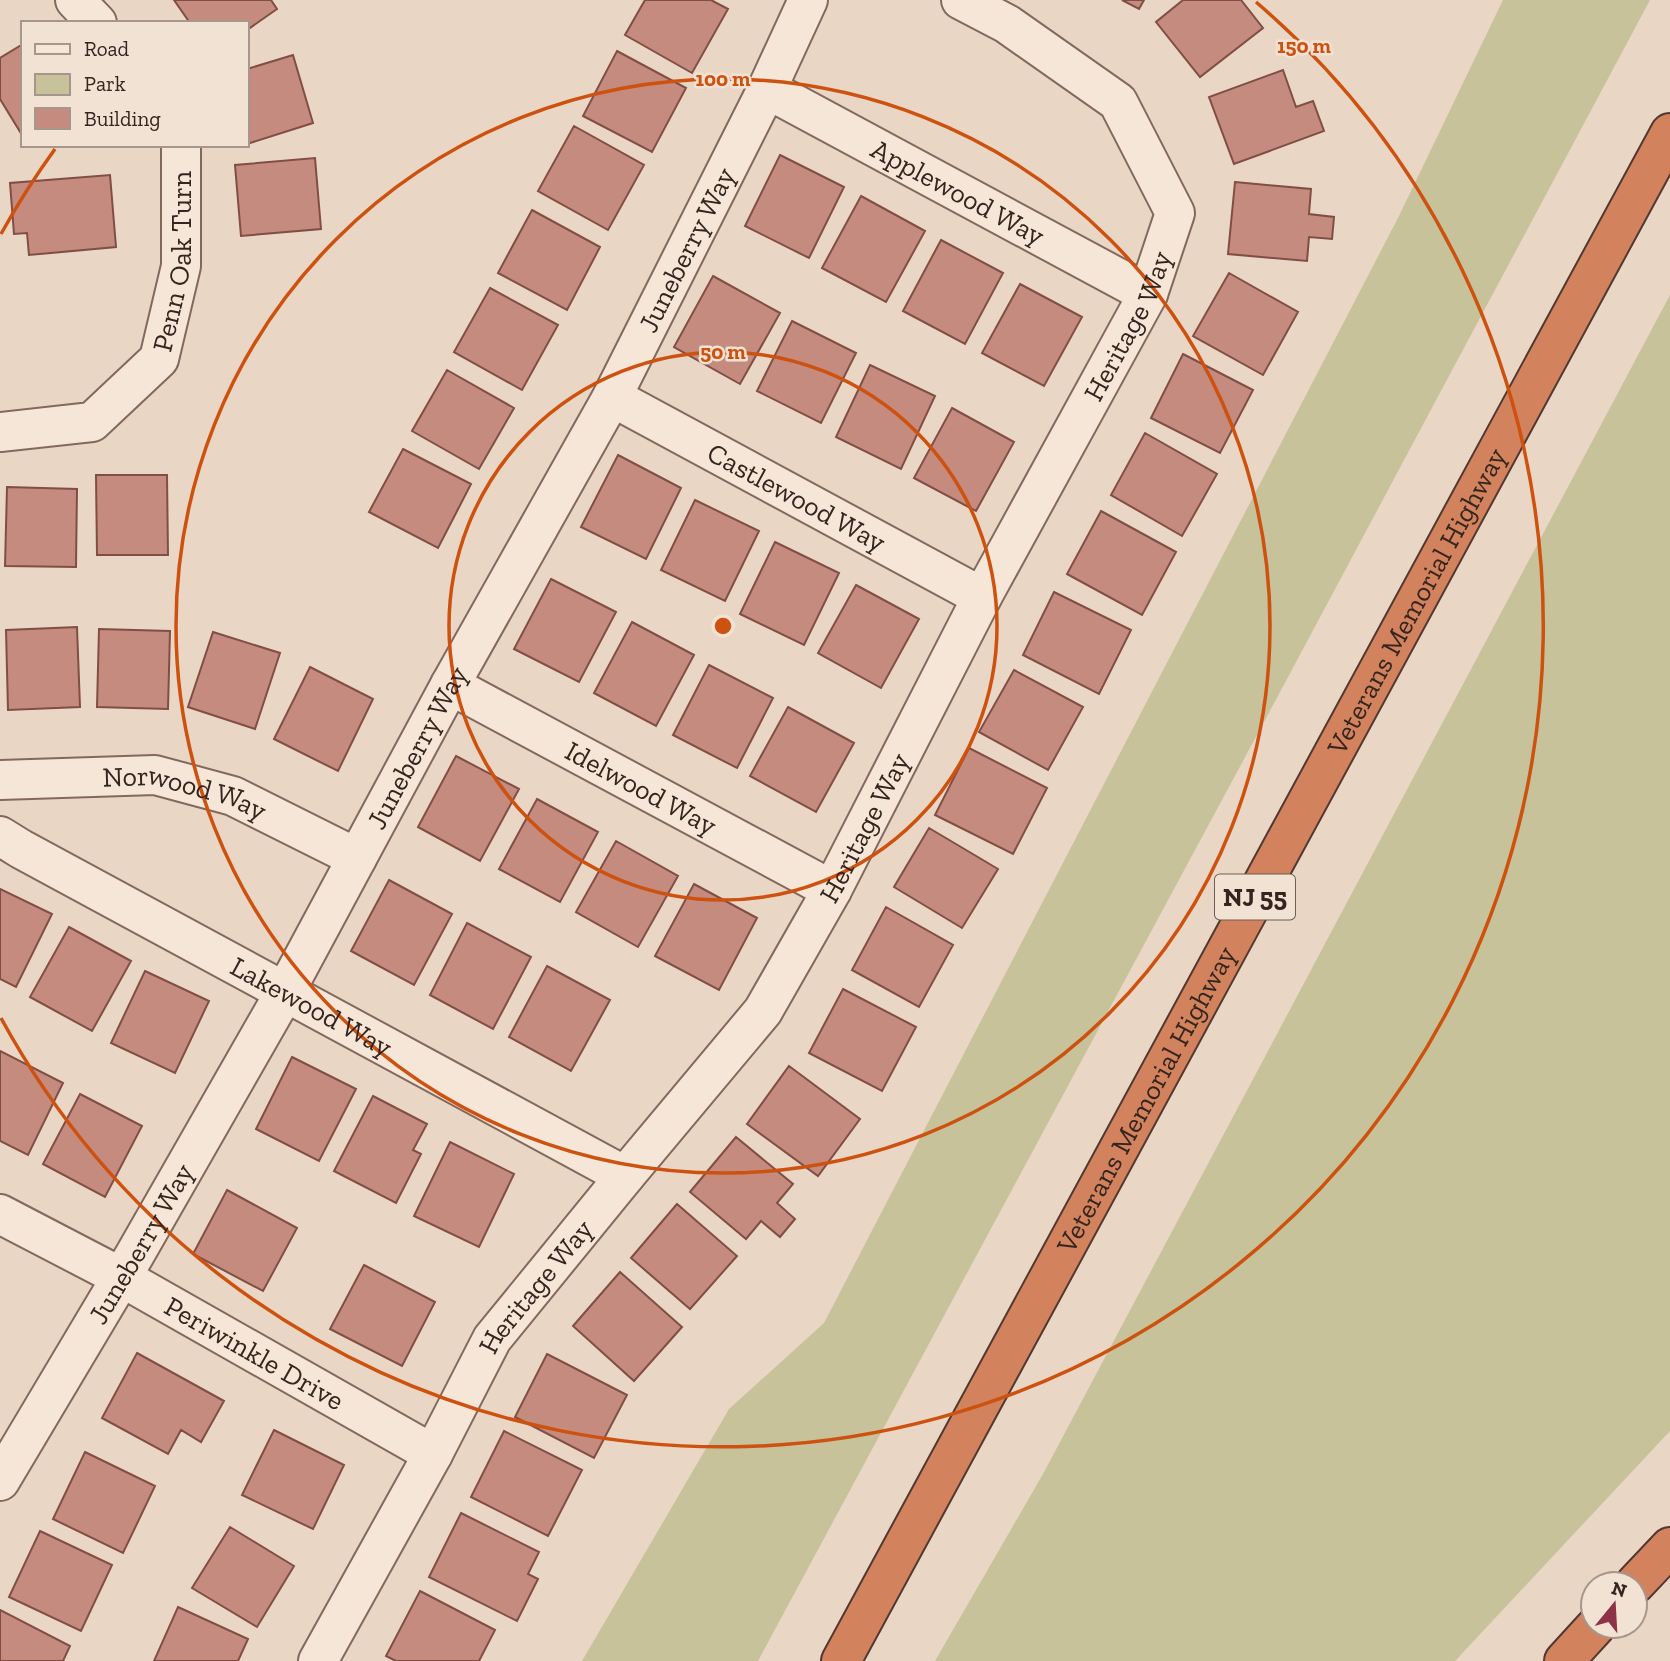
<svg xmlns="http://www.w3.org/2000/svg" width="1670" height="1661" viewBox="0 0 1670 1661" font-family="'Zilla Slab',serif">
<style>
.green{fill:#c7c29a}
.building{fill:#c58b7e;stroke:#804e45;stroke-width:2}
.lines{fill:none;stroke-linecap:round;stroke-linejoin:round}
.minor-casing{stroke:#83685d;stroke-width:42}
.highway-casing{stroke:#523831;stroke-width:42}
.minor{stroke:#f6e6d8;stroke-width:38}
.highway{stroke:#d2835d;stroke-width:38}
.ring{fill:none;stroke:#cd510f;stroke-width:3.5}
.labels{text-anchor:middle;dominant-baseline:central;stroke-width:5;stroke-linejoin:round;paint-order:stroke}
.shield{fill:#f2e2d4;stroke:#6e5e55;stroke-width:2}
.shield-label{font-size:26px;font-weight:bold;fill:#35251f}
.street-label{font-size:28px;fill:#35251f;stroke:#f2e2d4}
.centre{fill:#cd510f;stroke:#f2e2d4;stroke-width:3.5}
.ring-label{font-size:21px;text-anchor:middle;font-weight:bold;fill:#cd510f;stroke:#f2e2d4;stroke-width:5;stroke-linejoin:round;paint-order:stroke}
</style>
<rect width="100%" height="100%" fill="#ead6c5"/>
<path class="green" d="M1503,0H1650L1264,722L758,1661H582L729,1409L824,1323L1399,216Z
M1670,295V1431L1455,1661H935L1043,1474Z"/>
<path class="building" d="M174,0H271L277,9L247,30V23H190Z
M645,0H711L728,9L692,73L625,35Z
M1122,0H1144L1139,9Z
M1183,0H1241L1263,28L1200,77L1156,22Z
M23,44V135H22L0,99V58Z
M617,51L686,88L652,152L583,116Z
M293,55L313,123L247,144V69Z
M1283,70L1296,107L1313,101L1324,131L1234,164L1209,97Z
M574,126L644,165L608,230L538,191Z
M780,155L844,187L809,258L745,226Z
M315,158L321,229L241,236L235,165Z
M110,175L116,247L29,255L27,233L14,234L10,183Z
M1235,182L1311,189L1309,214L1334,217L1332,239L1309,237L1307,261L1228,254Z
M861,196L925,231L886,302L822,268Z
M532,210L600,247L567,310L498,273Z
M941,240L1003,273L965,344L903,311Z
M1229,273L1298,312L1263,375L1193,336Z
M713,276L780,313L740,384L674,347Z
M1020,284L1082,317L1044,386L982,353Z
M490,288L558,325L522,390L454,352Z
M792,321L856,353L821,423L757,391Z
M1183,354L1253,390L1220,453L1151,418Z
M870,365L935,396L901,469L836,437Z
M447,370L514,408L479,469L412,431Z
M952,408L1014,442L976,511L914,478Z
M1145,433L1217,474L1182,536L1111,495Z
M403,449L471,484L438,548L369,512Z
M618,455L681,488L646,559L581,527Z
M96,475H167L168,555H97Z
M7,487L77,489L76,567L5,566Z
M695,500L759,531L725,601L661,570Z
M1101,511L1176,552L1142,615L1067,574Z
M775,542L839,573L804,645L740,614Z
M551,579L616,612L579,682L514,649Z
M856,585L919,619L881,688L818,653Z
M1054,592L1131,630L1099,694L1023,655Z
M632,622L694,655L656,726L594,693Z
M77,627L80,707L8,710L6,630Z
M99,629L170,631L168,709L97,707Z
M213,632L280,653L255,729L188,707Z
M709,665L773,698L737,768L673,735Z
M310,667L373,699L338,771L274,739Z
M1014,670L1083,707L1048,770L979,732Z
M788,707L854,743L816,812L750,776Z
M969,748L1047,788L1013,854L935,815Z
M456,756L519,789L480,861L418,827Z
M537,799L598,832L560,902L499,869Z
M929,828L998,869L962,928L894,887Z
M616,841L678,876L638,947L576,912Z
M389,880L452,914L414,985L351,951Z
M694,884L757,918L719,990L655,956Z
M0,889L52,914L16,987L0,979Z
M886,907L953,945L919,1007L852,970Z
M467,923L531,957L493,1029L430,995Z
M69,927L131,961L92,1031L30,997Z
M547,966L610,1000L571,1071L509,1037Z
M145,971L209,1001L175,1073L111,1043Z
M843,989L916,1027L882,1091L809,1053Z
M0,1051L63,1083L28,1155L0,1141Z
M292,1057L356,1089L319,1161L256,1129Z
M789,1066L860,1119L818,1176L747,1124Z
M80,1094L142,1126L105,1197L43,1164Z
M373,1096L427,1124L413,1150L421,1154L396,1203L334,1171Z
M736,1137L793,1184L777,1203L795,1219L780,1237L761,1221L746,1239L690,1192Z
M450,1142L514,1174L479,1247L414,1216Z
M227,1190L297,1228L263,1291L193,1254Z
M677,1204L737,1256L690,1309L631,1258Z
M364,1265L435,1302L402,1366L330,1329Z
M620,1272L682,1327L634,1381L573,1326Z
M137,1353L224,1401L201,1442L181,1430L168,1454L102,1418Z
M547,1354L627,1395L594,1458L515,1417Z
M274,1430L344,1465L313,1529L242,1495Z
M504,1431L582,1470L548,1536L471,1497Z
M85,1452L155,1486L123,1553L53,1519Z
M461,1513L539,1552L528,1574L538,1579L517,1621L429,1577Z
M230,1527L294,1566L257,1627L192,1588Z
M40,1531L112,1565L81,1631L9,1597Z
M420,1591L495,1630L479,1661H396L386,1656Z
M178,1607L248,1639L238,1661H154Z
M0,1610L70,1646L63,1661H0Z"/>
<g class="lines">
<g class="minor-casing">
<g id="minor">
<path d="M75,0L97,23"/>
<path id="s1" d="M767,89L1148,294"/>
<path id="s2" d="M612,397L982,597"/>
<path id="s3" d="M0,432L92,422L159,359L181,266V145"/>
<path id="s4" d="M450,685L832,890"/>
<path id="s5" d="M0,780L155,775L233,796L357,858"/>
<path id="s6" d="M0,836L21,849L625,1176"/>
<path id="s7" d="M0,1214L121,1277L433,1454"/>
<path id="s8" d="M0,1481L134,1256L285,992L450,685L612,397L767,89L808,0"/>
<path id="s9" d="M318,1661L433,1454L492,1339L625,1176L763,1011L832,890L982,597L1148,294L1175,213L1118,102L1007,24L961,0"/>
</g>
</g>
<g class="highway-casing">
<g id="highway">
<path d="M1635,1584L1670,1547"/>
<path id="s10" d="M841,1661L1670,133"/>
<path d="M1564,1661L1596,1626"/>
</g>
</g>
<use href="#minor" class="minor"/>
<use href="#highway" class="highway"/>
</g>
<g class="ring">
<circle cx="723" cy="626" r="274"/>
<circle cx="723" cy="626" r="547"/>
<path d="M1 234A821 821 0 0 1 55 149M1256 2A821 821 0 1 1 1 1018"/>
</g>
<g class="labels">
<rect class="shield" x="1215" y="874.5" width="80" height="45" rx="5"/>
<g class="shield-label">
<text x="1255" y="897">NJ 55</text>
</g>
<g class="street-label">
<text stroke="none"><textPath href="#s1" startOffset="217">Applewood Way</textPath></text>
<text stroke="none"><textPath href="#s8" startOffset="1410">Juneberry Way</textPath></text>
<text stroke="none"><textPath href="#s3" startOffset="284">Penn Oak Turn</textPath></text>
<text stroke="none"><textPath href="#s9" startOffset="1568">Heritage Way</textPath></text>
<text stroke="none"><textPath href="#s2" startOffset="210">Castlewood Way</textPath></text>
<text stroke="none"><textPath href="#s10" startOffset="1206">Veterans Memorial Highway</textPath></text>
<text stroke="none"><textPath href="#s8" startOffset="844">Juneberry Way</textPath></text>
<text stroke="none"><textPath href="#s4" startOffset="217">Idelwood Way</textPath></text>
<text stroke="none"><textPath href="#s5" startOffset="187">Norwood Way</textPath></text>
<text stroke="none"><textPath href="#s9" startOffset="1001">Heritage Way</textPath></text>
<text stroke="none"><textPath href="#s6" startOffset="355">Lakewood Way</textPath></text>
<text stroke="none"><textPath href="#s10" startOffset="639">Veterans Memorial Highway</textPath></text>
<text stroke="none"><textPath href="#s8" startOffset="276">Juneberry Way</textPath></text>
<text stroke="none"><textPath href="#s9" startOffset="434">Heritage Way</textPath></text>
<text stroke="none"><textPath href="#s7" startOffset="290">Periwinkle Drive</textPath></text>
</g>
</g>
<circle cx="723" cy="626" r="10" class="centre"/>
<g class="ring-label">
<text x="1304" y="53">150 m</text>
<text x="723" y="86">100 m</text>
<text x="723" y="359">50 m</text>
</g>
<rect x="21" y="21" width="228" height="126" fill="#f2e2d4" stroke="#a6968c" stroke-width="2"/>
<rect x="35" y="44" width="35" height="10" fill="#f6e6d8" stroke="#a6968c" stroke-width="2"/>
<text x="84" y="56" font-size="21" fill="#35251f">Road</text>
<rect x="35" y="74" width="35" height="21" fill="#c7c29a" stroke="#a6968c" stroke-width="2"/>
<text x="84" y="91" font-size="21" fill="#35251f">Park</text>
<rect x="35" y="108" width="35" height="21" fill="#c58b7e" stroke="#a6968c" stroke-width="2"/>
<text x="84" y="126" font-size="21" fill="#35251f">Building</text>
<g transform="translate(1614 1605) rotate(18)"><circle r="33" fill="#f2e2d4" stroke="#a6968c" stroke-width="2"/>
<path d="M0-5L12 26L0 18L-12 26Z" fill="#8d3248"/>
<text y="-10" font-size="19" font-weight="bold" text-anchor="middle" fill="#35251f">N</text>
</g>
</svg>
